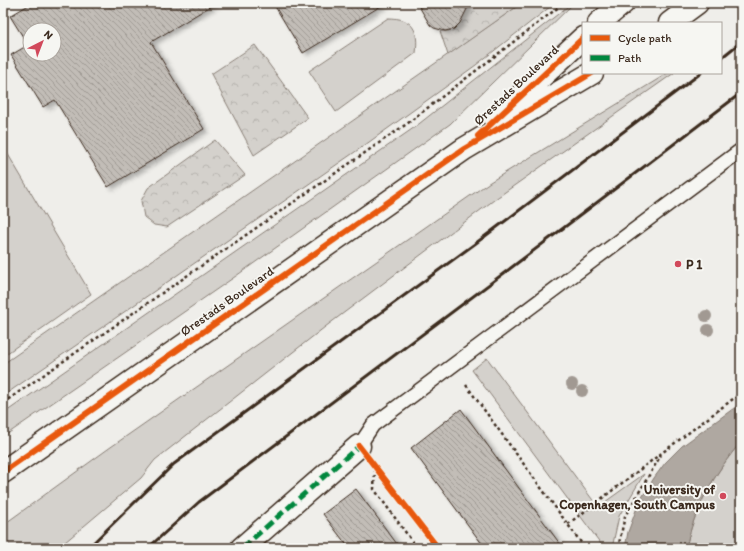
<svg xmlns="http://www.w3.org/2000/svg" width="744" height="551" viewBox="0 0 744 551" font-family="Itim,sans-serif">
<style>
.grass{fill:#d4d1cc;stroke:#887e75}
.park{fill:url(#park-crowns);stroke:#887e75}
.water{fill:#afa8a1;stroke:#81766d}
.building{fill:url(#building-back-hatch);stroke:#3b2a1e;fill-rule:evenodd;filter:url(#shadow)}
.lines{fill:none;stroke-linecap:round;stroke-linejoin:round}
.service-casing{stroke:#3b2a1e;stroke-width:16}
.minor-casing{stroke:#3b2a1e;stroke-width:25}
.tertiary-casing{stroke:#3b2a1e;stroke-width:25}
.path{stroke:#3b2a1e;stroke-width:2.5;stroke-dasharray:3 3;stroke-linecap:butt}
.service{stroke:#f6f6f2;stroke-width:13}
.minor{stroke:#f6f6f2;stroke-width:22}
.tertiary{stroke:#f6f6f2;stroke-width:22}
.rail{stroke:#3b2a1e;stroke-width:3}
.quiet{stroke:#00873e;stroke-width:5;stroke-dasharray:10 5;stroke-linecap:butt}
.cycleway-casing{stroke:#f6f6f2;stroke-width:8}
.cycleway{stroke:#e8590c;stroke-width:6}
.tree{fill:#a19992}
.poi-dot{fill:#d1495b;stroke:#f6f6f2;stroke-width:1.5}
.labels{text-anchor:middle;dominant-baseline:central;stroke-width:4;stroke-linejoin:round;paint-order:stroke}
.street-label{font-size:13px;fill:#3b2a1e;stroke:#f6f6f2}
.poi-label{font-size:13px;font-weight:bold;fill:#3b2a1e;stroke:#f6f6f2;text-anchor:start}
</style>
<defs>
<pattern id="park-crowns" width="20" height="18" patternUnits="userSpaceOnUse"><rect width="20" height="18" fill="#d4d1cc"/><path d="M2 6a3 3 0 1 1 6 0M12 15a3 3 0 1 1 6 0" fill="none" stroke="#b7b4af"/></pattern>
<pattern id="building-back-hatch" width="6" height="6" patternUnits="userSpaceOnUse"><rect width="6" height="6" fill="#c2bdb7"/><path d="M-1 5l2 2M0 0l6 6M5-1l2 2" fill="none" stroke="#9f9a94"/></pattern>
<filter id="shadow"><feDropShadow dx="4.5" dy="2.5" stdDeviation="2" flood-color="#0004"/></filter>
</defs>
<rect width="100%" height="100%" fill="#efeeea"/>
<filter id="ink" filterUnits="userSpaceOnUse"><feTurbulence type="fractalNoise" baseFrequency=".025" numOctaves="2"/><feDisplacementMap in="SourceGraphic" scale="8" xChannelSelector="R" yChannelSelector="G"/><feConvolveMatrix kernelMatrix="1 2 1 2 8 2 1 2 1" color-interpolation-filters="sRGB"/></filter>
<g filter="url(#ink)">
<path class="grass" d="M522,3H555L476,65L365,145L3,396V364Z
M572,3H574L450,124L236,276L3,437V414L415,127Z
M388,18C413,18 419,30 416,53L336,112L309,71Z
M668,73H674L498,197L325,327L155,460L141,478L58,548H3V525L108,449L490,182Z
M3,146L91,294L3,356Z
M487,358L598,507L644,474L619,516L612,548H604L472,370Z
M741,442V544L736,548H686C694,509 715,472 741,442Z"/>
<path class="park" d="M460,3H522L448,55L440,31C449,32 454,30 460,23Z
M255,45L308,118L254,155L211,74Z
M215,140L245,175L167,227L154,225L144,217L141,201L148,188Z"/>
<path class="water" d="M741,403V442C715,472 694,509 686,548H625L628,532L639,502L654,478L665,463L682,446Z"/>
<path class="building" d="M32,3H216L151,42L204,129L108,187L55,100L43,107L11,55L28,45L10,16ZM30,30H54V54H30Z
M273,3H386L303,53Z
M417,3H470L460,23L454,29L445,31L434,28L430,25Z
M461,409L563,548H485L411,448Z
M356,489L400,548H349L323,514Z"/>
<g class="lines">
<g class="service-casing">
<path id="service" d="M359,446L373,425L741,150"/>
</g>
<g class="minor-casing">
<path id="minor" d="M242,548L359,446"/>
</g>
<g class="tertiary-casing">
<path id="tertiary" d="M599,23L623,3
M670,23L697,3
M495,120L583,38
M3,472L464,149L592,73"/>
</g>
<path class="path" d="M466,385L585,548
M3,403L408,123L564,3
M375,469L374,489L417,548
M568,524L741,393
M618,548L625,516L661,455"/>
<use href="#service" class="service"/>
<use href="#minor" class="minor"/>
<use href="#tertiary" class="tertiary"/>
<path class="rail" d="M721,58L741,42
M88,548L174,464L476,243L701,73
M148,548L199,502L516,264L741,93"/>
<path class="quiet" d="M242,548L359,446L360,449"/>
<g class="cycleway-casing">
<path id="cycleway" d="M478,136L583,38
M359,446L438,548
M3,472L464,149L592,73"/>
</g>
<use href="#cycleway" class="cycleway"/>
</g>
<g class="tree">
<circle cx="706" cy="316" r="6"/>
<circle cx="708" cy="330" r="6"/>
<circle cx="572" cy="384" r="6"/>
<circle cx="582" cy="391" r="6"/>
</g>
</g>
<g class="poi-dot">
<circle cx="678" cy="264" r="4"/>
<circle cx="723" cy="496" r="4"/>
</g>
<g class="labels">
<g class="street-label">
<text transform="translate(516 85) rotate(-43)">Ørestads Boulevard</text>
<text transform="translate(227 301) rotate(-35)">Ørestads Boulevard</text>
</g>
<g class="poi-label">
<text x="686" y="264">P 1</text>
<text x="715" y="489" text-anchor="end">University of<tspan x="715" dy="15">Copenhagen, South Campus</tspan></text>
</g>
</g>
<rect width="744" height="551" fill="none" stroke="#f6f6f2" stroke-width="16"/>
<rect x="8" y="8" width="728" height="535" fill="none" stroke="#3b2a1e" stroke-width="1.5" filter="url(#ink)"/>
<rect x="582" y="22" width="140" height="52" fill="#f6f6f2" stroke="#aba49d"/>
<rect x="590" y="35" width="20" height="6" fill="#e8590c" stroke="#aba49d"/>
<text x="618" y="42" font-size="12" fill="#3b2a1e">Cycle path</text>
<rect x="590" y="55" width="20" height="6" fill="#00873e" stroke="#aba49d"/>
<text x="618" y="62" font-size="12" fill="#3b2a1e">Path</text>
<g transform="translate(42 42) rotate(42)"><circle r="19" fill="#f6f6f2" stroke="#aba49d"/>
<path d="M0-3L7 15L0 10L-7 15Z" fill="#d1495b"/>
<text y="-6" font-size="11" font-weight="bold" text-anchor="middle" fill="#3b2a1e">N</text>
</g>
</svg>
